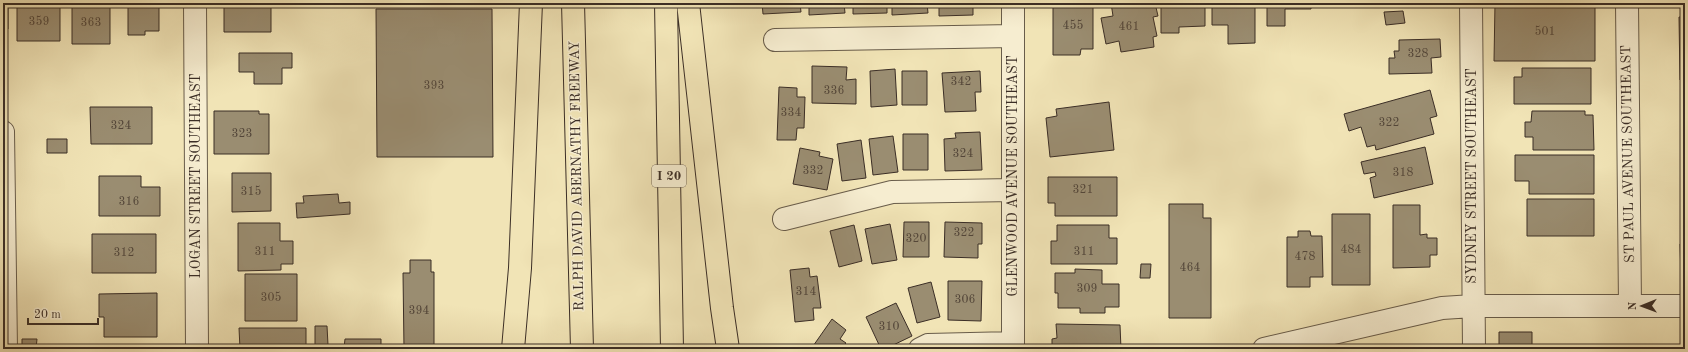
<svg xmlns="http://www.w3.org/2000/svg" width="1688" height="352" viewBox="0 0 1688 352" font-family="'Old Standard TT',serif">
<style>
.building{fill:#9a8d71;stroke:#3b2e26}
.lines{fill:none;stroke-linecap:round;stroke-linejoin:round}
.minor-casing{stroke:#685c4a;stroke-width:24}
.highway-casing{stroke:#3b2e26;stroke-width:24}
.minor{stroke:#f6edd0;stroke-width:22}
.highway{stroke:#f1e4b6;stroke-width:22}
.labels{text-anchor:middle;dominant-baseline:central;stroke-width:3;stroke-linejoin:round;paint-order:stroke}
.number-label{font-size:12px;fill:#534639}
.shield{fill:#f6edd0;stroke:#736759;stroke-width:1}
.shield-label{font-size:13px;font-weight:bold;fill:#3b2e26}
.street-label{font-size:14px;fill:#3b2e26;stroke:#f6edd0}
</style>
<rect width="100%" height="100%" fill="#f1e4b6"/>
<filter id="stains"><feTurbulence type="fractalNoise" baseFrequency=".005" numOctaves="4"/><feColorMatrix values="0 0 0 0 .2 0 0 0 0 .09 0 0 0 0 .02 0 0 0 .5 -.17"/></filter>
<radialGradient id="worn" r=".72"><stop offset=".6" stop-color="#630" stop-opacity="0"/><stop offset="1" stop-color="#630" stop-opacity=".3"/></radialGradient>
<path class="building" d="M3,3H8V29H5V59H3Z
M17,3H60V41H17Z
M72,3H110V44H72Z
M128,3H159V31H145V35H128Z
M224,3H271V32H224Z
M291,3H319V5H291Z
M762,3H800L801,12L763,14Z
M809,3H844L845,13L809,15Z
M853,3H887V13L853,14Z
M892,3H927L928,13L892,15Z
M939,3H973V15L939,16Z
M1053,3H1093V49H1081L1080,55H1053Z
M1111,3H1155L1158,16L1153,17L1157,36L1153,37L1154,47L1121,52L1119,41L1106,44L1101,18L1113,16Z
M1161,3H1205V26L1179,27V33H1161Z
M1212,3H1255V43L1228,44V25H1212Z
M1267,3H1311V9H1285V26H1267Z
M1495,3H1595V61H1494Z
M376,9H492L493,157H377Z
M1403,11L1405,23L1386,25L1384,12Z
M1679,17H1685V80H1680Z
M1440,39L1441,57L1431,58L1432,73L1389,74V58H1395L1394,51H1399V40Z
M239,53H292V68H282V84H254V72H239Z
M812,66L847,67L846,80L856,79V104L812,103Z
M1522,68H1591V104H1514V77H1522Z
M895,69L897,105L871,107L870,71Z
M902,71H927V105H902Z
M980,71L981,92H975L976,111L945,112L942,73Z
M779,87L797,88V97H805L804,128H797L796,140H777Z
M1430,90L1437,116L1430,118L1434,134L1376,150L1375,145L1367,147L1361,127L1349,131L1344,114Z
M1109,102L1114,150L1050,157L1046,118L1057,116L1056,109Z
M90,107H152V144H91Z
M214,111H259V114H269V154H214Z
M1532,111H1585V115H1593L1594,150H1533V137H1525V122H1531Z
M980,132L982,170L945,171L944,139L956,138L955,133Z
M903,134H928V170H903Z
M893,136L898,172L873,175L869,139Z
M47,139H67V153H47Z
M861,140L866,178L842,181L837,144Z
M1425,147L1433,184L1374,198L1370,178L1376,176L1375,172L1364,174L1361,162Z
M800,148L820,152L819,156L833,159L827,190L793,184Z
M1683,149H1685V181H1683Z
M1515,155H1594V194H1529V181H1515Z
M232,173H271V211L232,212Z
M99,176H141V187H160V216H99Z
M1048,177H1117V216H1055V203H1048Z
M338,194L339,203L350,202V214L297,218L296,203H304L303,196Z
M1527,199H1594V236H1527Z
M1683,200H1685V234H1683Z
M1169,204H1203V218H1211V318H1169Z
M1393,205H1420V235L1427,234V238H1437V255H1430V267L1393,268Z
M1332,214H1370V285H1332Z
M904,222H929V257H903Z
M945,222L982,223V244H978V258L944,257Z
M238,223H280V241H293V264H281V270L238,271Z
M890,224L897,260L872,264L865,229Z
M854,225L862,261L839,267L830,231Z
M1057,225H1109V238H1117V264H1051V241H1057Z
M1298,231H1310L1311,236H1322L1323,277H1310V287H1287V237H1298Z
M92,234H156V273H92Z
M1680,244H1685V276H1681Z
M410,260H431V272H434V349H404L403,273H410Z
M1141,264H1151L1150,278H1140Z
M809,268L810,277L817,276L821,308H813L814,320L795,322L790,270Z
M1075,269L1102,270V284H1119V307H1105V313H1080V308H1058V293H1055V273H1075Z
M245,274H297V321H245Z
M948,281H982L981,321L948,320Z
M931,282L940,317L917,323L908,288Z
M157,293V337H104V317H99V294Z
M896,303L912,336L885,349H881L866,317Z
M832,319L846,330L840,339L846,343L841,349H811Z
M1056,324L1120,325L1121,349H1052V339L1057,338Z
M315,326H327L328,345L315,346Z
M239,328H306V349H240Z
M1499,332H1532V347H1550V349H1499Z
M22,339H37L36,349H22Z
M345,339H381V349H337V347L344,348Z
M130,346H157V349H130Z"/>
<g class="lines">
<g class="minor-casing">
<path id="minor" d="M195,3L197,349
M1013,3V349
M1471,3L1474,349
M1627,3L1630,306
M775,40L1013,36
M3,132L6,349
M784,219L892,192L1013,190
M920,349L928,345L1013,343
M1264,349L1442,308L1473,306H1685"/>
</g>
<g class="highway-casing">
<path id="highway" d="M573,3L582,349
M666,3L672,349
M688,3L722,308L728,349
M513,349L520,268L531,3"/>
</g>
<use href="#minor" class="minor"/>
<use href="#highway" class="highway"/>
</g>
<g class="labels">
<g class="number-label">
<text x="39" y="22">359</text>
<text x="91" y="23">363</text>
<text x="1073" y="26">455</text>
<text x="1129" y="27">461</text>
<text x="1545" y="32">501</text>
<text x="1418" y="54">328</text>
<text x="961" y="82">342</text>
<text x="434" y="86">393</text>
<text x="834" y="91">336</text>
<text x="791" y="113">334</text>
<text x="1389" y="123">322</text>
<text x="121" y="126">324</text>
<text x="242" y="134">323</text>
<text x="963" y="154">324</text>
<text x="813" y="171">332</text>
<text x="1403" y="173">318</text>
<text x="1083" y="190">321</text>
<text x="251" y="192">315</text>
<text x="129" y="202">316</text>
<text x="964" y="233">322</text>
<text x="916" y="239">320</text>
<text x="1351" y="250">484</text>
<text x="265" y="252">311</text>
<text x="1084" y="252">311</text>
<text x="124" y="253">312</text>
<text x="1305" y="257">478</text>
<text x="1190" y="268">464</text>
<text x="1087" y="289">309</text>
<text x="806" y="292">314</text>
<text x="271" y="298">305</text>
<text x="965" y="300">306</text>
<text x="419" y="311">394</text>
<text x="889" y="327">310</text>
</g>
<rect class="shield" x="652" y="165" width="34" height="22" rx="3"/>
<g class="shield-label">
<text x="669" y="176">I 20</text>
</g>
<g class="street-label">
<text transform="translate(1628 154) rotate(-91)">ST PAUL AVENUE SOUTHEAST</text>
<text transform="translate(196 176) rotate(-90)">LOGAN STREET SOUTHEAST</text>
<text transform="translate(577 176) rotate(-91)">RALPH DAVID ABERNATHY FREEWAY</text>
<text transform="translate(1013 176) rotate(-90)">GLENWOOD AVENUE SOUTHEAST</text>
<text transform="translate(1472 176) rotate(-90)">SYDNEY STREET SOUTHEAST</text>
</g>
</g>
<rect width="1688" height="352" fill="none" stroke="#f1e4b6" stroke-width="16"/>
<rect x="4" y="4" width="1680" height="344" fill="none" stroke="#3b2e26" stroke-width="2"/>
<rect x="8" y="8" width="1672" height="336" fill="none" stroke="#3b2e26"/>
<g transform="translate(1642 306) rotate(269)" stroke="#f6edd0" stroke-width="3" paint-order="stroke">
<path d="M0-3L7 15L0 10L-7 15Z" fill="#3b2e26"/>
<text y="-6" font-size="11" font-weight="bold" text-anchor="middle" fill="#3b2e26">N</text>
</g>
<path d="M28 318v6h70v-6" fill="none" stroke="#3b2e26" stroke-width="2"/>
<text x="34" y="318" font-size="12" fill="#3b2e26" stroke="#f6edd0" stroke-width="3" paint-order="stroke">20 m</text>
<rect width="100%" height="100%" filter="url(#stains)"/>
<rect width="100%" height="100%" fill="url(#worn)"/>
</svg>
